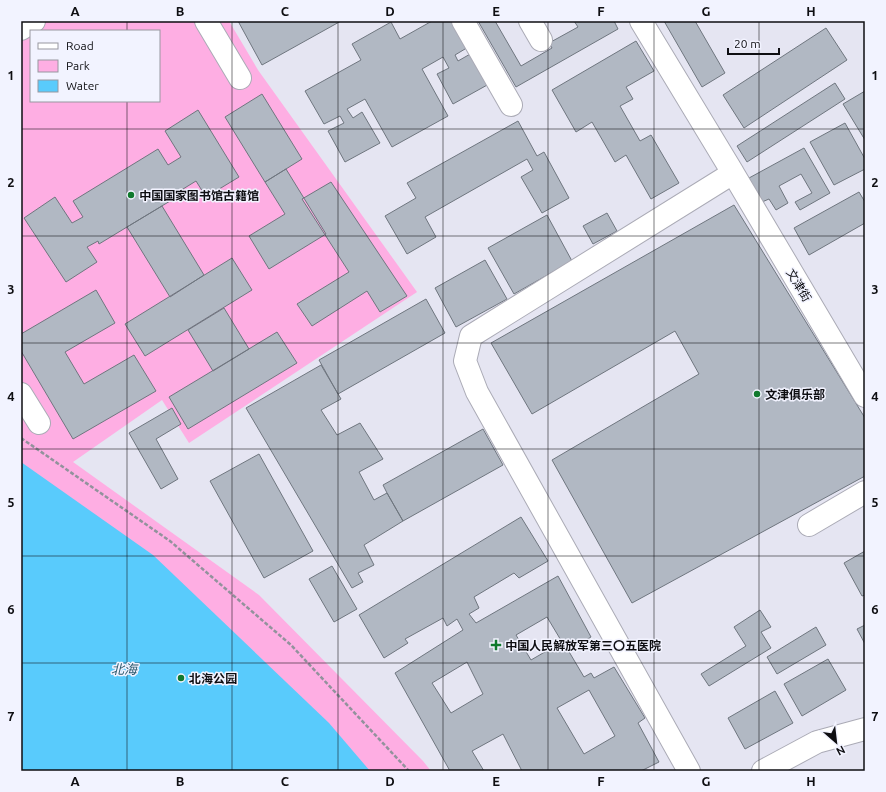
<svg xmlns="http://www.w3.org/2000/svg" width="886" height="792" viewBox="0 0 886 792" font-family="Ubuntu,'Noto Sans SC',sans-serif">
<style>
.green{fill:#feaee3;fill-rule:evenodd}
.water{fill:#59cbfc}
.building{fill:#b1b8c3;stroke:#6f767f;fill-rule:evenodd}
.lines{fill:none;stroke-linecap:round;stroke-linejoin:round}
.minor-casing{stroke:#ababb6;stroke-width:24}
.path{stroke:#92929c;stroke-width:2.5;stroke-dasharray:4 2;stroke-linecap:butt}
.minor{stroke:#fff;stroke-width:22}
.grid{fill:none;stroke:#0e0e12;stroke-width:1;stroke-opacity:0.55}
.poi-dot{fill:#10792d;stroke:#f2f3ff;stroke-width:1.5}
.labels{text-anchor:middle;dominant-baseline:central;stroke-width:3;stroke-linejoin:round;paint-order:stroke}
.poi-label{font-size:12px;font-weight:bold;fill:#0e0e12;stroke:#f2f3ff;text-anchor:start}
.street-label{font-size:12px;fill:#0e0e12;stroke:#f2f3ff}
.water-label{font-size:13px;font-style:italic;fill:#2b596e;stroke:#f2f3ff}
.neatline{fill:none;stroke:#0e0e12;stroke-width:1.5}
.grid-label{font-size:13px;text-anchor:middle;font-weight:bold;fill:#0e0e12}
</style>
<rect width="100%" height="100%" fill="#e5e5f2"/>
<path class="green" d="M21,21H229L258,70L417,292L189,443L162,400L73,462L259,595L423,761L431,771H21ZM31,31H159V101H31Z"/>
<path class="water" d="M21,462L153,555L329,723L370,771H21Z"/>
<path class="building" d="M238,21H341L262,65Z
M432,21H456L470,46L455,55L458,61L472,53L489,84L453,104L437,74L449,68L443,57L422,69L448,116L392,147L365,99L347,109L353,118L362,112L380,143L345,162L328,131L344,123L340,116L324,124L305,91L361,60L352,44L391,22L400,39Z
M478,21H495L521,66L552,48L549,43L578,27L574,21H614L618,29L516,87Z
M664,21H695L725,73L702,87Z
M826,28L847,60L744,128L723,95Z
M636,41L654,71L626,87L633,99L620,106L640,141L651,135L679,183L651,199L626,155L615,162L592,122L576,132L552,90Z
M835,83L845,99L747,162L737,146Z
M865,91V140L843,104Z
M262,94L302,159L265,182L225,117Z
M198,110L239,177L206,197L196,181L183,189L185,192L127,227L99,244L98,241L87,247L97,262L66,282L24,218L55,197L72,223L83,217L73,201L158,149L168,165L181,157L165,131Z
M518,121L537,156L544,152L569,198L542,213L521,177L533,170L527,159L425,217L436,237L407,254L385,216L416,198L407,183Z
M845,123L865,159V169L834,185L810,142Z
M804,148L830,193L800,210L795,202L812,193L801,174L779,186L788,203L776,210L769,199L762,202L749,178Z
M286,169L326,234L269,269L249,236L285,214L265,182Z
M331,182L407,296L380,312L367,291L312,326L297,304L349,272L302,199Z
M859,192L865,202V223L809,255L794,228Z
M734,205L865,418V476L632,603L552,460L699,374L675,331L532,414L491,343Z
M162,206L204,275L170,297L127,227Z
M607,213L617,231L593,244L583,226Z
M547,215L572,261L514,294L488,248Z
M232,258L252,290L145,356L125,324Z
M485,260L507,299L456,327L435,288Z
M96,290L115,323L65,352L84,384L134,355L156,391L73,439L21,351V334Z
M426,299L445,333L338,394L319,360Z
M224,308L249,349L213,371L188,330Z
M277,332L297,363L188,429L169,397Z
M321,365L341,399L321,410L337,435L360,423L383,459L359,472L374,500L387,493L403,521L364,545L374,565L358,573L363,582L352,588L246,408Z
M172,408L181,424L156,439L178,479L161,489L129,433Z
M483,429L503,465L403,521L387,493L383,485Z
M259,454L313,551L264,578L210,481Z
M521,517L548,561L519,578L514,573L474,597L479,608L469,614L476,623L558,576L591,637L568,650L584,677L591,673L594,678L614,667L645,718L638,723L659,762L641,771H522L503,734L472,751L484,771H450L395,673L463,630L457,619L447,626L443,618L405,639L408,643L384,658L359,615ZM547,617L562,642L531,660L516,635ZM467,662L483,694L451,713L432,683ZM589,690L615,736L584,754L557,708Z
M865,551V595L862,596L844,563Z
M332,566L357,609L334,622L309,579Z
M760,610L771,627L761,632L771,648L709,686L701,674L746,646L734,627Z
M865,625V644L857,629Z
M816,627L826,645L777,674L767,657Z
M828,659L846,690L802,716L784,684Z
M775,691L793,723L745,749L728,718Z"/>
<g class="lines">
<g class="minor-casing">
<path id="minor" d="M206,21L240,78
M463,21L511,105
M530,21L541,40
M641,21L733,173L471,336L465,361L477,392L689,771
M21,29L34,21
M733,173L865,396
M21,394L39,423
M809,525L865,492
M763,771L817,742L865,729"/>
</g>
<path class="path" d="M21,438L170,541L291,645L409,771"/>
<use href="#minor" class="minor"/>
</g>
<path class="grid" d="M127,21V31M232,21V771M338,21V771M443,21V771M548,21V771M654,21V771M759,21V771M127,101V771M21,129H865M21,236H865M21,343H865M21,449H865M21,556H865M21,663H865"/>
<g class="poi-dot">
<circle cx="131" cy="195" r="4"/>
<circle cx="757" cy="394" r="4"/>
<path d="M494 639h4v4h4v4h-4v4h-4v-4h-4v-4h4z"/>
<circle cx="181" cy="678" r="4"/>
</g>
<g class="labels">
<g class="poi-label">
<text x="139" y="195">中国国家图书馆古籍馆</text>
<text x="765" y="394">文津俱乐部</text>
<text x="505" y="645">中国人民解放军第三〇五医院</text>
<text x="189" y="678">北海公园</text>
</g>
<g class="street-label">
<text transform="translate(799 285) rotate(59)">文津街</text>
</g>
<g class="water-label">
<text x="124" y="669">北海</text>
</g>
</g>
<rect width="886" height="792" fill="none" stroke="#f2f3ff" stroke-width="44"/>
<rect x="30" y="30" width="130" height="72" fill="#f2f3ff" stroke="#9797a0"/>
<rect x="38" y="43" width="20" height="6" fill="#ffffff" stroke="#9797a0"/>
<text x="66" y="50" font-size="12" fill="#0e0e12">Road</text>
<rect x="38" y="60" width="20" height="12" fill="#feaee3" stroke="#9797a0"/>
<text x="66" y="70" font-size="12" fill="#0e0e12">Park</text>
<rect x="38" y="80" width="20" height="12" fill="#59cbfc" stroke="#9797a0"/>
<text x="66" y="90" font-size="12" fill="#0e0e12">Water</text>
<g transform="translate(836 742) rotate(152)" stroke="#f2f3ff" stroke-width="3" paint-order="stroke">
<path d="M0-3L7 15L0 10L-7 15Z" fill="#0e0e12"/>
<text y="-6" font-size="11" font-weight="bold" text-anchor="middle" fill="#0e0e12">N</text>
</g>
<path d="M728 48v6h51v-6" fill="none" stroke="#0e0e12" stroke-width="2"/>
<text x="734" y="48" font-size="12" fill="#0e0e12" stroke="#f2f3ff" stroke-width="3" paint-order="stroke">20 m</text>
<rect x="22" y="22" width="842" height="748" class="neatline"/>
<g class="grid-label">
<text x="75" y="16">A</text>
<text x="180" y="16">B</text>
<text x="285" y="16">C</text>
<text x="390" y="16">D</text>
<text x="496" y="16">E</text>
<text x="601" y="16">F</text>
<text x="706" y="16">G</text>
<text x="811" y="16">H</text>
<text x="11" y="80">1</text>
<text x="875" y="80">1</text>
<text x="11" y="187">2</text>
<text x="875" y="187">2</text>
<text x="11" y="294">3</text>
<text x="875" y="294">3</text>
<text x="11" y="401">4</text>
<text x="875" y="401">4</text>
<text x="11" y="507">5</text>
<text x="875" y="507">5</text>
<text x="11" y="614">6</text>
<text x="875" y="614">6</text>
<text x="11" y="721">7</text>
<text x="875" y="721">7</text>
<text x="75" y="786">A</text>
<text x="180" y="786">B</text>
<text x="285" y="786">C</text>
<text x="390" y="786">D</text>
<text x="496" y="786">E</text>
<text x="601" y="786">F</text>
<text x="706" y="786">G</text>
<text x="811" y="786">H</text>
</g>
</svg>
